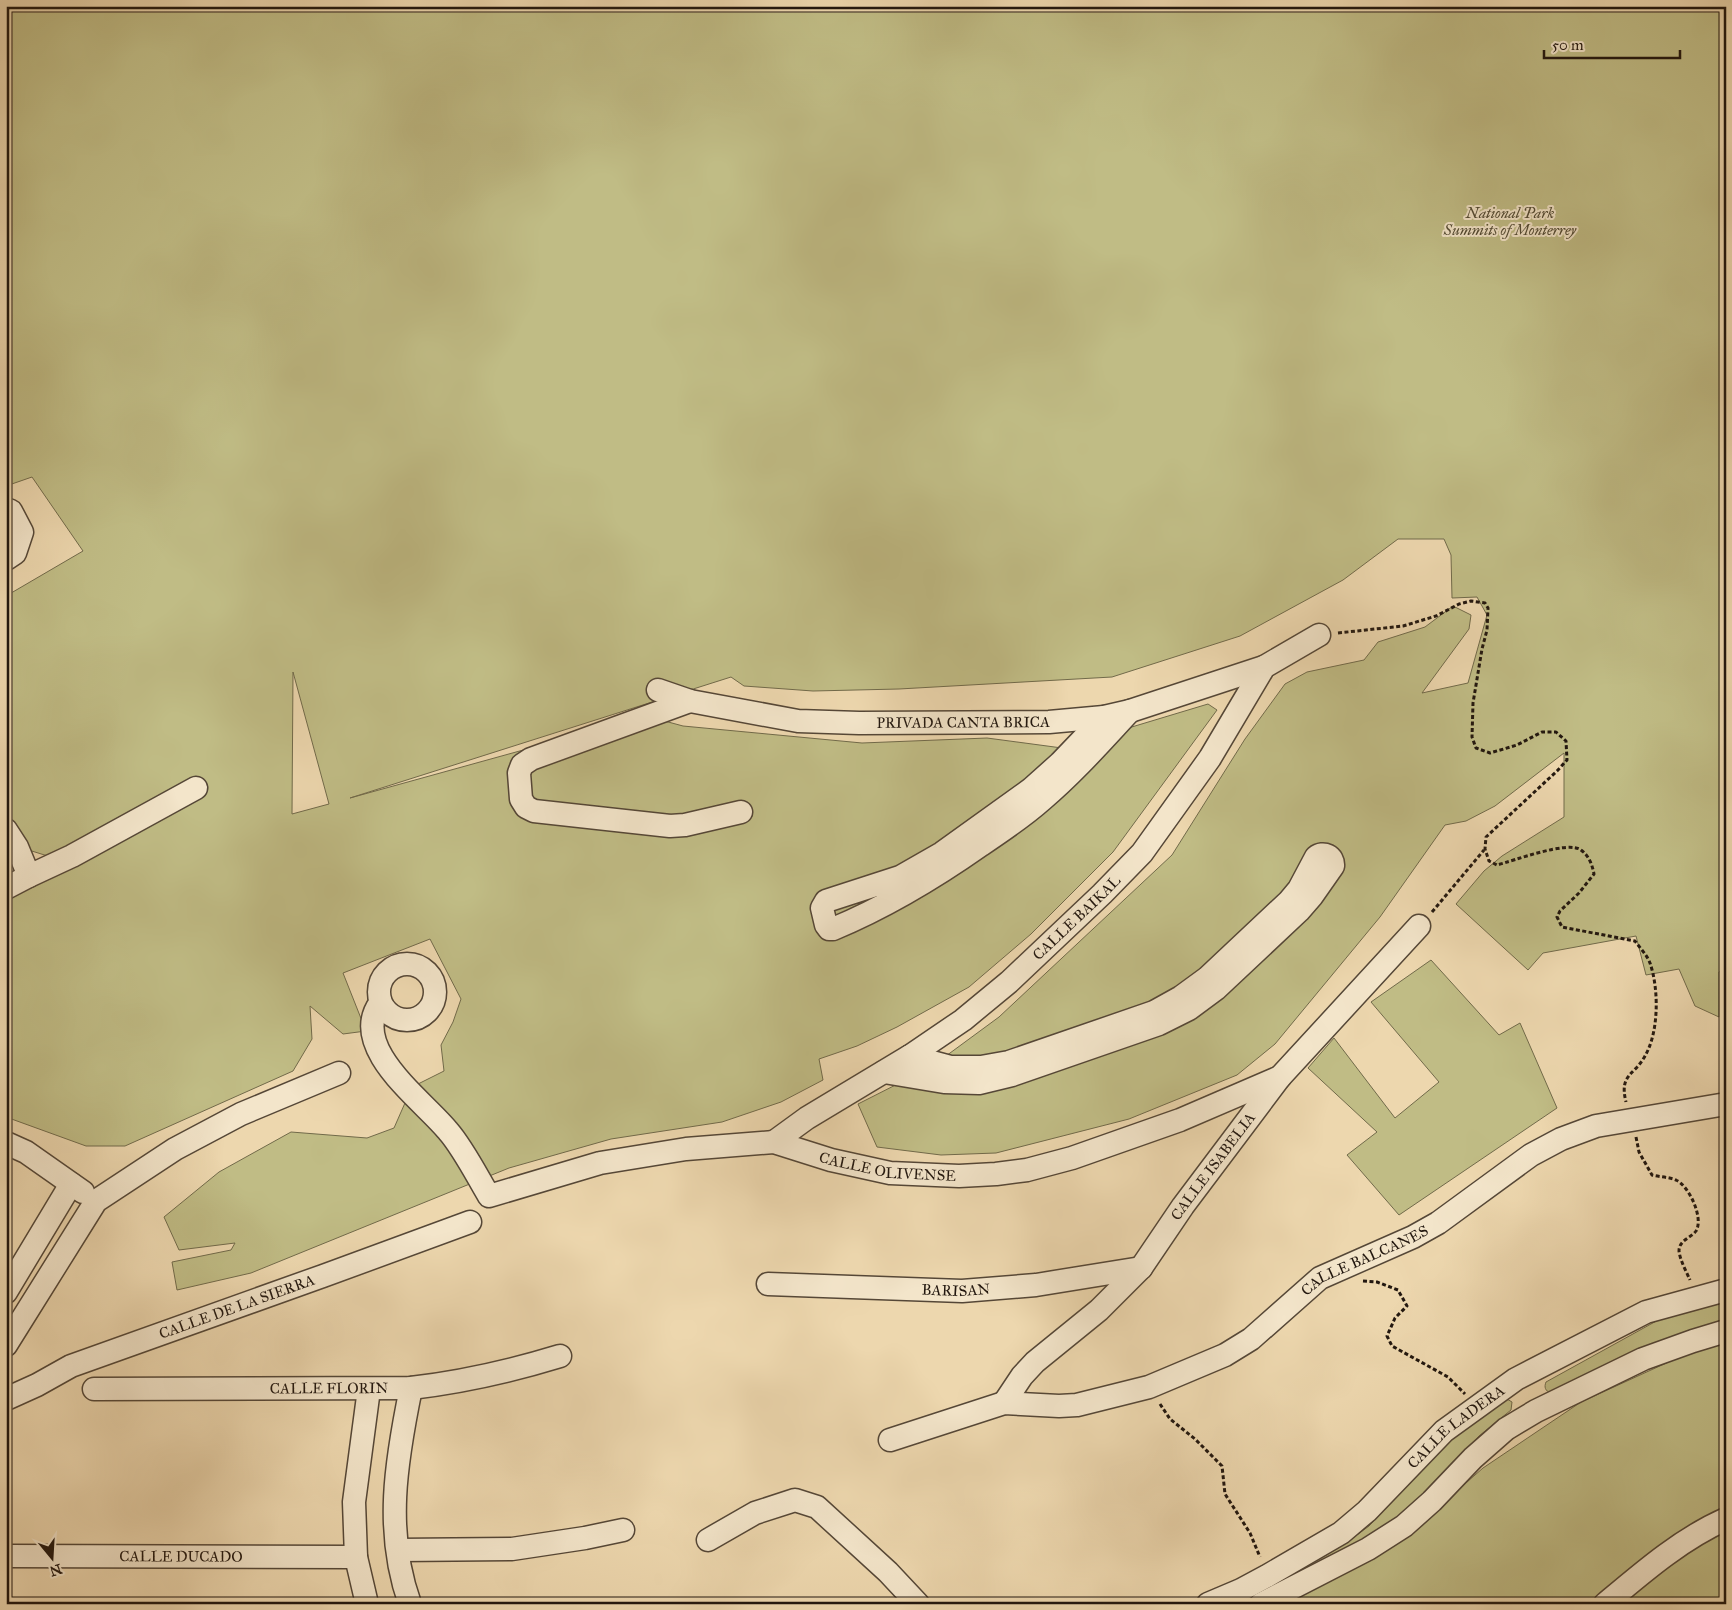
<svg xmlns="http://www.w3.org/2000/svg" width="1732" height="1610" viewBox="0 0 1732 1610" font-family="'IM FELL Great Primer',serif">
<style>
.green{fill:#c0bc85;stroke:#716a4a;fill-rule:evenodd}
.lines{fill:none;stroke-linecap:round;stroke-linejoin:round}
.minor-casing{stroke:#554737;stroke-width:25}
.path{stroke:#22170f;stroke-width:3;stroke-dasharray:4 2.5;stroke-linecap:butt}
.minor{stroke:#f3e5ca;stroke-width:22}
.labels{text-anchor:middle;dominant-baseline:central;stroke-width:4;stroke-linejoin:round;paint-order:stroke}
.park-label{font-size:15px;font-style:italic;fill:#514932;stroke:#f3e5ca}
.street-label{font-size:15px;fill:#22170f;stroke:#f3e5ca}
</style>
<rect width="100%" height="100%" fill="#edd7ae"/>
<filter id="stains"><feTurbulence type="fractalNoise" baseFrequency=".004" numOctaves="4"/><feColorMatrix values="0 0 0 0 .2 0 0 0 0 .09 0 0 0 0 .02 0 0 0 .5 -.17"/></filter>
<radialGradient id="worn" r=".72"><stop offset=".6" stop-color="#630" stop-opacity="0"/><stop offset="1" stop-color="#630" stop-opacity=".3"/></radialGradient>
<path class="green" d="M6,6H1726V969L1719,972V1017L1695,1006L1679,969L1646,975L1636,936L1543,953L1528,970L1456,904L1484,871L1502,856L1564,817V753L1495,806L1466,821L1445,825L1380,917L1275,1044L1237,1075L1129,1119L996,1153L941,1155L877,1147L858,1104L931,1067L999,1017L1172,855L1245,739L1285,684L1307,672L1364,660L1378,642L1425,627L1453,606L1471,615L1469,629L1422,693L1468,683L1487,615L1477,597L1452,598L1451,555L1444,539H1398L1343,580L1240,636L1112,677L899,689L813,691L744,686L731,677L350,798L646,716L683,726L862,743L987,738L1062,748L1208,704L1217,710L1113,852L1031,934L969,987L897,1027L857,1046L819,1059L823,1080L781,1102L722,1122L611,1139L509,1168L251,1273L177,1290L172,1262L231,1250L235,1243L179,1250L164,1217L219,1172L291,1132L367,1138L394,1128L412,1087L444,1071L441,1045L453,1022L461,999L430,939L343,973L366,1031L343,1034L310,1006L312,1039L293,1071L125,1146H86L6,1117V905L51,857L6,843V596L83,551L32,477L6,486ZM293,672L329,804L292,814Z
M1431,960L1499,1035L1520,1023L1557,1108L1399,1215L1347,1155L1377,1132L1308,1068L1334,1038L1395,1118L1439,1082L1371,1002Z
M1726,1299V1324L1551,1393C1545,1391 1544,1387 1546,1382L1660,1319Z
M1726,1343V1604H1282L1410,1532L1483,1468L1581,1402L1686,1354Z
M1507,1399L1512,1402L1511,1410L1479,1436L1409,1511L1361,1544L1242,1604H1226L1346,1543L1369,1526L1453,1436Z"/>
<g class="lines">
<g class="minor-casing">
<g id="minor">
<path d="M6,509L11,511L22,532L15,553L6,559"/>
<path id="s1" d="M658,690L690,701L798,721L859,723L1049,722L1104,717L1130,711L1264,667"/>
<path d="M690,701L531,759L522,765L519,773L521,799L526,807L534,811L670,826L685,825L741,812"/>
<path d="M1104,717L1060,763L1031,789L942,853L900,877L826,901L822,908L826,925L829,929H833C886,907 934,878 981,845C1002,831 1023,817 1042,800C1074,773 1102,741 1130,711"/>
<path d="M6,830L17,847L29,876L6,888"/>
<path d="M29,876L72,856L196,788"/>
<circle cx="407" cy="992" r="28"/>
<path id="s2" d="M380,1003C348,1048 424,1101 448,1131C463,1148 477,1176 489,1196L600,1163L686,1149L774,1142L831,1160L890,1173L959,1176L996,1174L1027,1170L1072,1158L1180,1120L1280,1077"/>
<path d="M884,1072L944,1082L979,1083L1012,1075L1159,1024L1189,1009L1216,989L1299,911L1312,896L1333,866C1334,856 1323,851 1316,857L1299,889L1289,901L1207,978L1181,997L1154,1012L1009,1062L981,1067H951L910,1056"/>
<path id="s3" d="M774,1142L807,1118L910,1056L963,1020L1009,982L1102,894L1142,853L1210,758L1264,667L1319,635"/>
<path d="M6,1143L26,1152L83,1192"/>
<path id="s4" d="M768,1284L962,1291L1036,1285L1141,1268"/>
<path d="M6,1292L71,1184"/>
<path d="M6,1345L96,1201L175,1149L241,1114L339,1073"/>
<path id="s5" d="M94,1389L411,1388C462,1382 511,1371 560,1356"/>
<path id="s6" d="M6,1399L37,1385L71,1366L323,1276L470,1222"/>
<path id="s7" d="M1004,1403L1022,1376L1035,1362L1099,1310L1141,1268L1183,1206L1280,1077L1419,926"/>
<path id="s8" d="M890,1440L1004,1403L1059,1406L1077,1405L1149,1387L1225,1355L1251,1339L1320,1278L1413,1237L1438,1223L1531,1155L1561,1139L1596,1126L1726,1104"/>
<path d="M708,1540L755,1513L795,1500L817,1507L888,1572L918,1604"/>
<path d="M398,1550L512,1549L585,1538L623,1530"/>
<path id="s9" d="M6,1556L356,1557"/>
<path d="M367,1604L356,1557L354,1502L369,1389"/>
<path d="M410,1604C384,1532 396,1461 411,1388"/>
<path id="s10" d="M1208,1604L1241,1590L1267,1576L1341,1533L1367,1511L1444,1431L1516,1379L1646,1312L1726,1290"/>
<path d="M1261,1604L1368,1549L1404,1526L1432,1501L1473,1458L1506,1429L1536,1411L1643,1359L1693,1341L1726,1331"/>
<path d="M1605,1604C1643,1572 1681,1539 1726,1519"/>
</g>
</g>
<path class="path" d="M1338,633L1403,626L1436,616L1459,604L1471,601L1485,603L1488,608L1487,630L1482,649L1473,703L1472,737L1476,748L1490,753L1517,745L1542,732H1556L1566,741L1567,760L1557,771L1486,837L1485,849L1489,861L1497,865C1513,861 1568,840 1581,850C1589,856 1592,864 1594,874L1579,893L1560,911L1557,917L1562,927L1635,941C1640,948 1647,955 1650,963C1659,989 1659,1032 1645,1056C1634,1076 1619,1074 1626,1102
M1432,912L1484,850
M1636,1137L1639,1152L1652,1175C1660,1177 1669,1177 1676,1180C1689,1186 1704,1218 1696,1231C1691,1238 1679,1240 1679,1251C1680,1260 1686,1271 1690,1280
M1363,1281L1377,1282L1398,1290L1407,1306L1395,1318L1387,1336L1392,1346L1448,1377L1465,1394
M1160,1404L1170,1419L1195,1439L1222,1466L1225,1494L1250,1533L1260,1557"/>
<use href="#minor" class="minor"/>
</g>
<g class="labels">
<g class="park-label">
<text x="1510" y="213">National Park<tspan x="1510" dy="17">Summits of Monterrey</tspan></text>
</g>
<g class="street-label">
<text stroke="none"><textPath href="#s1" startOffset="309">PRIVADA CANTA BRICA</textPath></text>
<text stroke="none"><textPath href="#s3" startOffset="378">CALLE BAIKAL</textPath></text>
<text stroke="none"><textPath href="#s2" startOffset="642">CALLE OLIVENSE</textPath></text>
<text stroke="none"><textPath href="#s7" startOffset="318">CALLE ISABELIA</textPath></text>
<text stroke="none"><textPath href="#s8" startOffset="520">CALLE BALCANES</textPath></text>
<text stroke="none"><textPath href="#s4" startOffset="188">BARISAN</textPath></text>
<text stroke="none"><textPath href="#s6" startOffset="249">CALLE DE LA SIERRA</textPath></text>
<text stroke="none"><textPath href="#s5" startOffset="235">CALLE FLORIN</textPath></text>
<text stroke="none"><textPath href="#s10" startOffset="308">CALLE LADERA</textPath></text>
<text stroke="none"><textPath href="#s9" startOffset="175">CALLE DUCADO</textPath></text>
</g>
</g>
<rect width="1732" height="1610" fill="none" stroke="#edd7ae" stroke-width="25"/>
<rect x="8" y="8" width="1717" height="1595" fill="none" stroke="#22170f" stroke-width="2.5"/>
<rect x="12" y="12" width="1707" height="1585" fill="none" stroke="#22170f"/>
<g transform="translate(52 1558) rotate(162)" stroke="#f3e5ca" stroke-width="4" paint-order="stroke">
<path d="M0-4L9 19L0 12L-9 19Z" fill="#22170f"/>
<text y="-8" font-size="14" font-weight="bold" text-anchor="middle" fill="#22170f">N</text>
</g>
<path d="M1544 50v8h136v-8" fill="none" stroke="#22170f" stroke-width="2.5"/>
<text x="1552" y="50" font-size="15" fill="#22170f" stroke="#f3e5ca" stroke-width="4" paint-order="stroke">50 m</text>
<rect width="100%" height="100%" filter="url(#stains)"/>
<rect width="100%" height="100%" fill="url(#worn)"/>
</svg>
